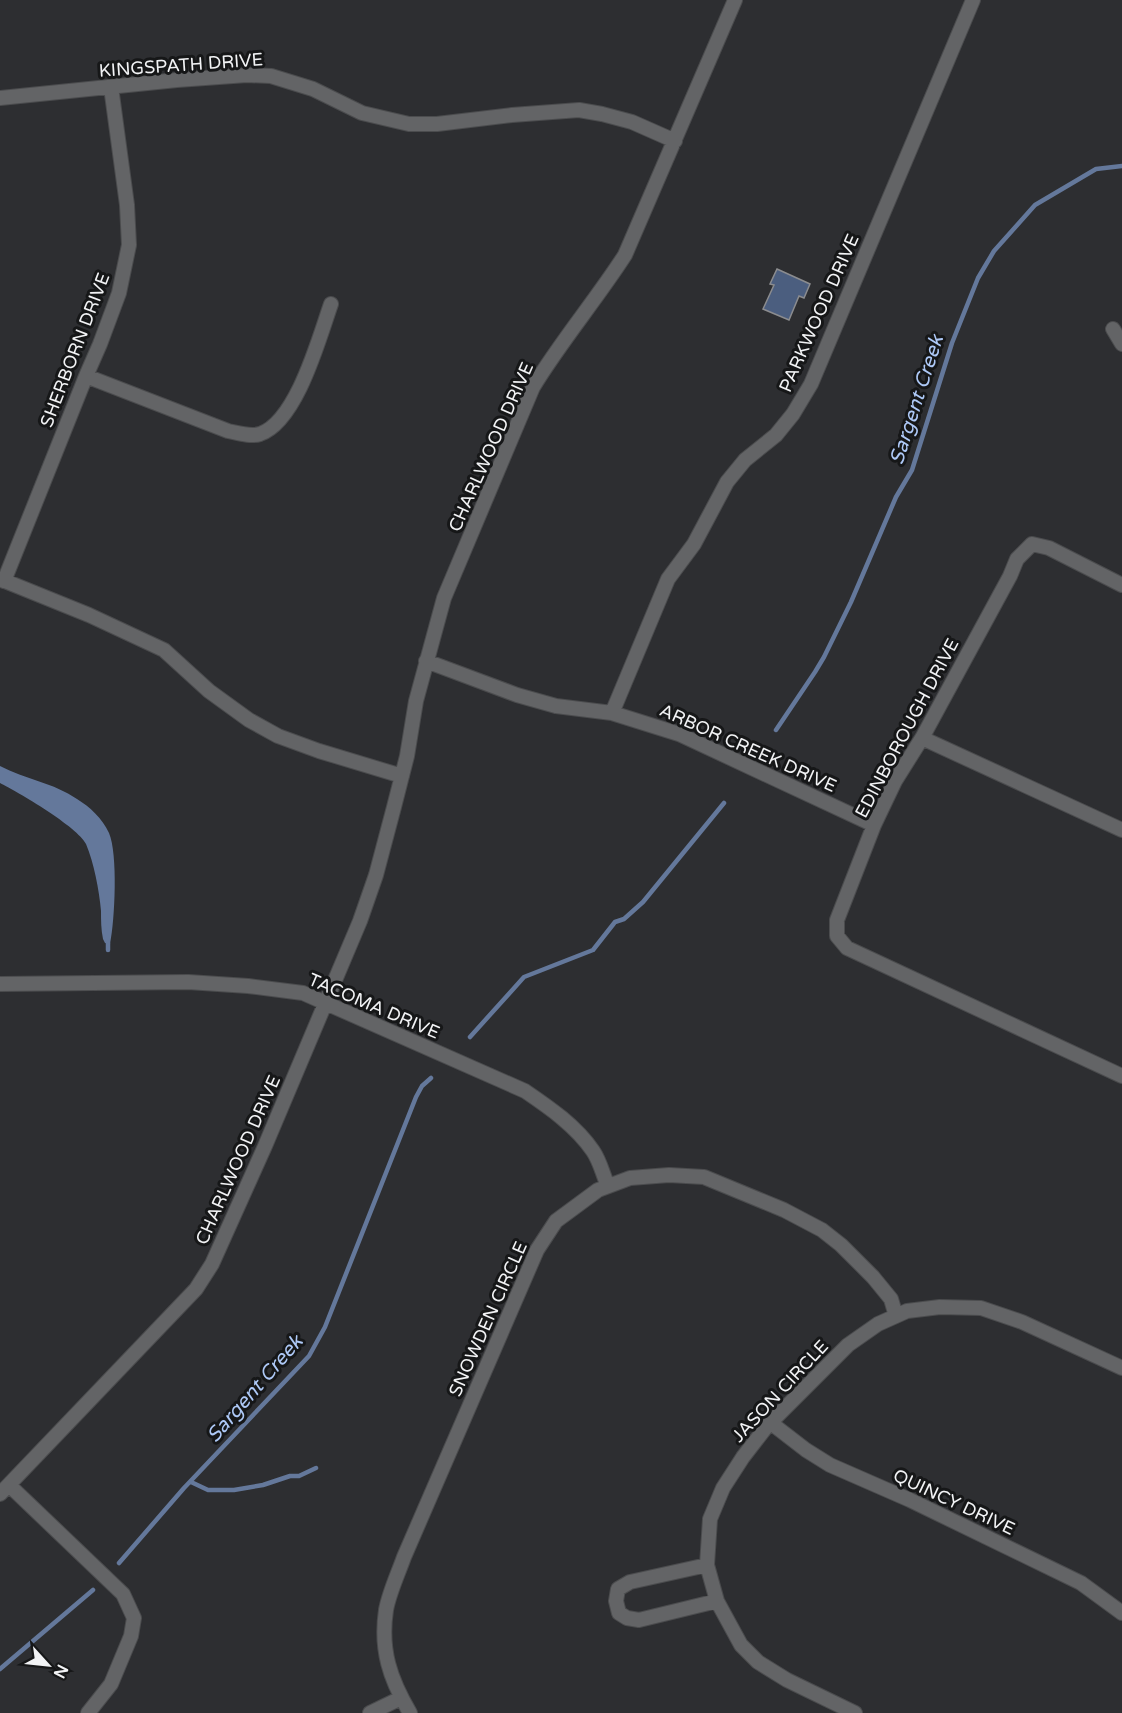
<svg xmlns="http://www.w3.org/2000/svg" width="1122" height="1713" viewBox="0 0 1122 1713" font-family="'Varela Round',sans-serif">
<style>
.water{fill:#64789b}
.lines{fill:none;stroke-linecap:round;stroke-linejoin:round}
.stream{stroke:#64789b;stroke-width:4.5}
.building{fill:#4b5e7f;stroke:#8b8c8f;stroke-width:1.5}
.minor-casing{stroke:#4b4c4e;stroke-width:16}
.minor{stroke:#636466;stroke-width:14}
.labels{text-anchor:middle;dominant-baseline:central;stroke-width:6;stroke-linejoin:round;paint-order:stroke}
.street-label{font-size:18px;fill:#f2f3f5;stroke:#161718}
.water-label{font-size:20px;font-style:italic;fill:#aec9f7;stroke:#161718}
</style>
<rect width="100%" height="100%" fill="#2d2e31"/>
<path class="water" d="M0,766C25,779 54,783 77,799C90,807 102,818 109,833C118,854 115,920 110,944L105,943L103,939C101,930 101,920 101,911C99,890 94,863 86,844C78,827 18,792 0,783Z"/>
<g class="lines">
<path class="stream" d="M776,730L815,672L824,657L851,602L896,497L912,470L952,343L978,278L994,251L1035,205L1096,169L1122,166
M108,943V950
M470,1037L524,977L593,950L615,922L624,919L643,902L724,803
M191,1482L208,1490H234L263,1485L290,1476H299L316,1468
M119,1563L184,1488L309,1356L325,1327L416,1097L422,1086L431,1078
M0,1669L93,1590"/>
</g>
<path class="building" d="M777,269L810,284L804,298L799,296L789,320L763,309L774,285L770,284Z"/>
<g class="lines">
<g class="minor-casing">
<path id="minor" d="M0,98L177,80L247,75L271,76L313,89L362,113L409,124H437L512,115L579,110L602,114L632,122L675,141
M1113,329L1122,344
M86,376L228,431C238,433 250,437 260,434C297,421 319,338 331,304
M0,579L89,615L164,650L209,691L249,720L278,736L319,751L402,776
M4,581L86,376L100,344L119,293L129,245L127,205L111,87
M1122,585L1049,548L1032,544L1017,559L1010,576L922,738L895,781L874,825L837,920V936L847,948L1122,1076
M426,661L517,695L556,706L612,713L679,734L874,825
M612,713L668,579L694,544L727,482L745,460L776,435L793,414L811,384L973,0
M922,738L1122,830
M0,984L188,982L248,986L303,993L525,1091C550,1108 576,1126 593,1151C600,1161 603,1175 608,1186
M771,1423L806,1450L830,1465L910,1500L1081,1583L1122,1613
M9,1485L123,1594L134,1618L131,1636L111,1684L88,1713
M0,1494L196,1289L212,1264L265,1146L360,921L376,875L394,807L407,756L416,701L444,598L533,387C561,341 596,300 625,255L735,0
M707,1565L630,1582L618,1589L616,1601L619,1613L627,1618L639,1620L717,1601
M370,1713L401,1698
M410,1713C390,1679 380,1650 386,1610C389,1593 398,1574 404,1557L537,1250L556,1221L598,1190L630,1178L669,1175L704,1177L784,1210L822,1230L841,1245L873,1277L891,1299L896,1316
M855,1713L787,1680L758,1662L741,1645L717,1601L707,1565L710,1519L723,1488L743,1457L767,1426L848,1345L878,1324L907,1311L940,1307L981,1308L1022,1322L1122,1368"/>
</g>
<use href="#minor" class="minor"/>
</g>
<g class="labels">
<g class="street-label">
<text transform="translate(181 65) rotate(-4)">KINGSPATH DRIVE</text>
<text transform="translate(819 313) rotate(-66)">PARKWOOD DRIVE</text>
<text transform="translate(75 350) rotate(-69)">SHERBORN DRIVE</text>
<text transform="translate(491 447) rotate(-66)">CHARLWOOD DRIVE</text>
<text transform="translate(907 728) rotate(-62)">EDINBOROUGH DRIVE</text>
<text transform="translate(748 748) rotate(24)">ARBOR CREEK DRIVE</text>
<text transform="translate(374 1006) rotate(23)">TACOMA DRIVE</text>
<text transform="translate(238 1160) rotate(-66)">CHARLWOOD DRIVE</text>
<text transform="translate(488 1319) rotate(-66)">SNOWDEN CIRCLE</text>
<text transform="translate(780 1391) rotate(-47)">JASON CIRCLE</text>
<text transform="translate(954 1502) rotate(25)">QUINCY DRIVE</text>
</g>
<g class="water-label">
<text transform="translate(917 400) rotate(-72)">Sargent Creek</text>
<text transform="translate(255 1389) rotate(-49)">Sargent Creek</text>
</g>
</g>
<g transform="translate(48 1665) rotate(117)" stroke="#161718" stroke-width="4.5" paint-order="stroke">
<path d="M0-4.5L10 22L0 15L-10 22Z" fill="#f2f3f5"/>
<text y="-9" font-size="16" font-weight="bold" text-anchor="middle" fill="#f2f3f5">N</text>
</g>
</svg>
